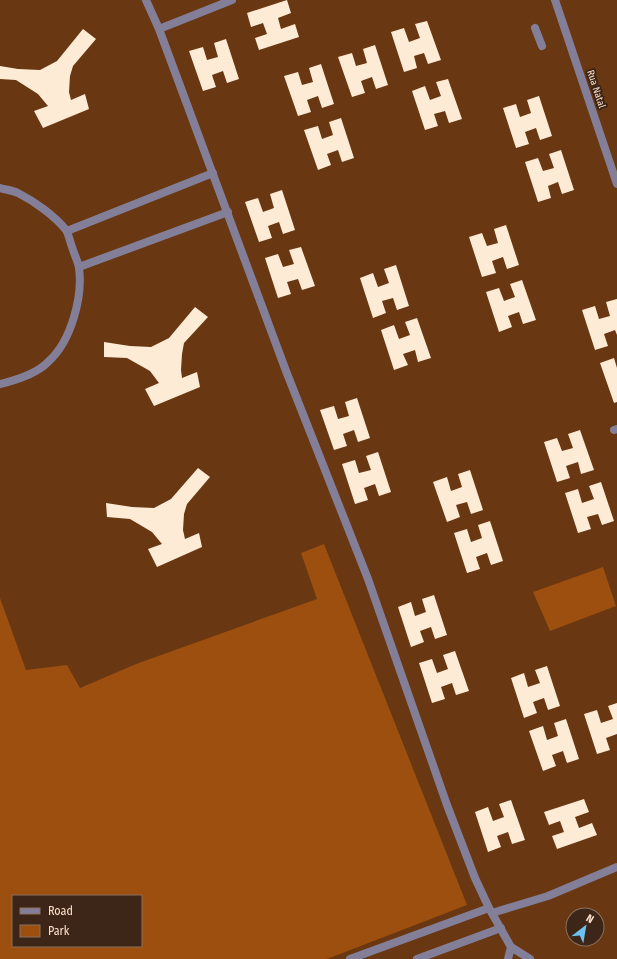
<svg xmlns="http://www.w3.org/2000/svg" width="617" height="959" viewBox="0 0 617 959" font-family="'Fira Sans Condensed',sans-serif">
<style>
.green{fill:#9c4f0e;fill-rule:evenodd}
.building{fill:#fdebd6}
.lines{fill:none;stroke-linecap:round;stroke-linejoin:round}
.service{stroke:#847f99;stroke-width:8}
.minor{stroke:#847f99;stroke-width:8}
.labels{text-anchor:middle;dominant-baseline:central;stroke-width:4;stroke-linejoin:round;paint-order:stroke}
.street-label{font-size:10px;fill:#fedfcc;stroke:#3d2617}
</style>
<rect width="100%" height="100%" fill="#693711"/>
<path class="green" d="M324,544L467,905L327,959H0V598L26,670L67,665L80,688L136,664L317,599L301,553ZM13,896H141V946H13Z
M603,567L616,606L550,631L533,592Z"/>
<path class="building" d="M287,0L291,13L278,18L281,29L295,24L299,37L259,50L255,38L267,34L263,23L251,27L247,13Z
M427,21L441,60L428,64L424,53L414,56L417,68L404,72L391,32L404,28L409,42L420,38L415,24Z
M83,29L96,39L73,66L70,76L69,92L71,100L85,94L89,109L43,128L34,111L48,106L38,94L16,80L0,79V66L18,69L40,70L57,61Z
M226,39L239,79L227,83L223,71L212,75L216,87L203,91L189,51L203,47L207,60L218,57L214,43Z
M375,45L388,85L376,89L372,77L361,81L365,93L352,97L338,57L352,53L356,66L367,63L363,49Z
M321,64L334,104L322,108L318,96L307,100L311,112L298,116L284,76L298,72L302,85L313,82L309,68Z
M448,79L462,119L449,123L445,111L434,114L438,126L425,130L412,91L425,86L430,100L441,96L436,82Z
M539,96L552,136L540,140L536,128L525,132L529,144L516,148L503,108L516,104L520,117L531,113L527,100Z
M341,118L354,158L342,162L338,150L327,154L331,165L318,170L304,130L318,126L322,139L333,135L329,122Z
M561,150L574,190L562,194L558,182L548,186L551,198L538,202L525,162L538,158L543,171L554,168L549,154Z
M282,190L295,230L283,234L279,222L268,226L272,238L259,242L245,202L258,198L263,212L274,208L270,194Z
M506,225L519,265L507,269L503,257L492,261L496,273L482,277L469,237L482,233L487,246L498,243L494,229Z
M301,247L315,286L302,290L298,279L287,282L291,294L278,298L265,258L278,254L283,267L294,264L289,250Z
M396,265L409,306L397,310L393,298L382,301L386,313L373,318L360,278L373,273L378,287L389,283L384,269Z
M522,280L536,320L523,324L519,312L508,316L512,327L499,332L486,292L499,288L504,301L515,297L510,284Z
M617,299V335L615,330L604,334L608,346L595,350L582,310L595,306L599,319L610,316L606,302Z
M195,307L208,317L184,343L182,354L181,370L182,378L197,372L200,387L154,406L145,389L159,383L150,371L127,358L104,357V342L130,346L151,347L169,338Z
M417,318L431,358L418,362L415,350L403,354L408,365L394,370L381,330L394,325L399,339L410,335L405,322Z
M614,358L617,368V402L614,403L600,363Z
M357,398L370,438L358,442L354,430L343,434L347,446L334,450L320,410L334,406L338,419L349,416L345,402Z
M580,430L594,470L581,474L578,462L566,466L570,478L557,482L544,442L557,438L562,451L573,448L568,434Z
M378,452L391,492L379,496L375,484L364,488L368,500L355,504L342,464L355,460L359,473L371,470L366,456Z
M198,468L210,477L187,504L184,514L183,530L185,539L199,533L202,547L157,567L148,549L162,544L152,532L130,519L107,517L106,503L132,507L154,508L171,499Z
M470,470L483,510L471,514L467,502L456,505L460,517L447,522L433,482L447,477L451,491L462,487L458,474Z
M601,482L614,521L602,525L598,514L587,517L591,529L578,533L565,493L578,489L582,503L594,499L589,486Z
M490,521L503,561L491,565L487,553L476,557L480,569L467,573L454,533L467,529L471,542L482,538L478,525Z
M434,595L447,635L435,639L431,627L420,631L424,642L411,647L398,607L411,602L415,616L426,612L422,599Z
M455,651L469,691L456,695L452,683L441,687L445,699L432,703L419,663L432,659L437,673L448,669L443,655Z
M547,666L560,706L548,710L544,698L533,702L537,713L524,718L511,678L524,673L528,687L540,683L535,670Z
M617,703V734L606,738L610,750L597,754L584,714L597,710L601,723L613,719L608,706Z
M566,719L579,759L567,763L563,751L552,755L556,766L543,771L529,731L543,726L547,740L558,736L554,723Z
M584,799L589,812L575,817L579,828L592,823L597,835L557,849L552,836L564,832L560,821L549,825L544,812Z
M511,800L525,840L512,844L508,832L497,836L501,847L488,852L475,812L488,807L493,821L504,817L499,804Z"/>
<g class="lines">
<path class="service" d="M535,28L542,46
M0,188C6,190 12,190 18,193C34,201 55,216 66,230C69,235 70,242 72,247C74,254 78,261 79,268C83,297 71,341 49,361C37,374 17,380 0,384
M67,231L213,173
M79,267L228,212
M614,430L617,429"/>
<path class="minor" d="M146,0L159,29L286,371L368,579L447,805L475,878L489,908L511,947L530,959
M555,0L617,184
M159,29L232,0
M492,913L548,896L617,867
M350,959L489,908
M417,959L501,928
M508,959L511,947"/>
</g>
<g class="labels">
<g class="street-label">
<text transform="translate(596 89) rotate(72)">Rua Natal</text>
</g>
</g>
<rect x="12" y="895" width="130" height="52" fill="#3d2617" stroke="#8a705f"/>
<rect x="20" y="908" width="20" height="6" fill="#847f99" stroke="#8a705f"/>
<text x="48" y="915" font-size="12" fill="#fedfcc">Road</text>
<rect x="20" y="925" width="20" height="12" fill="#9c4f0e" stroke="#8a705f"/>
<text x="48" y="935" font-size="12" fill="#fedfcc">Park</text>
<g transform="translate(585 927) rotate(31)"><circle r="19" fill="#3d2617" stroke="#8a705f"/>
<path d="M0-3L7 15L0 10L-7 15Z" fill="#6ac3f1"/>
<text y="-6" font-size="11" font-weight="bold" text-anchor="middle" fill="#fedfcc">N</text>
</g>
</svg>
